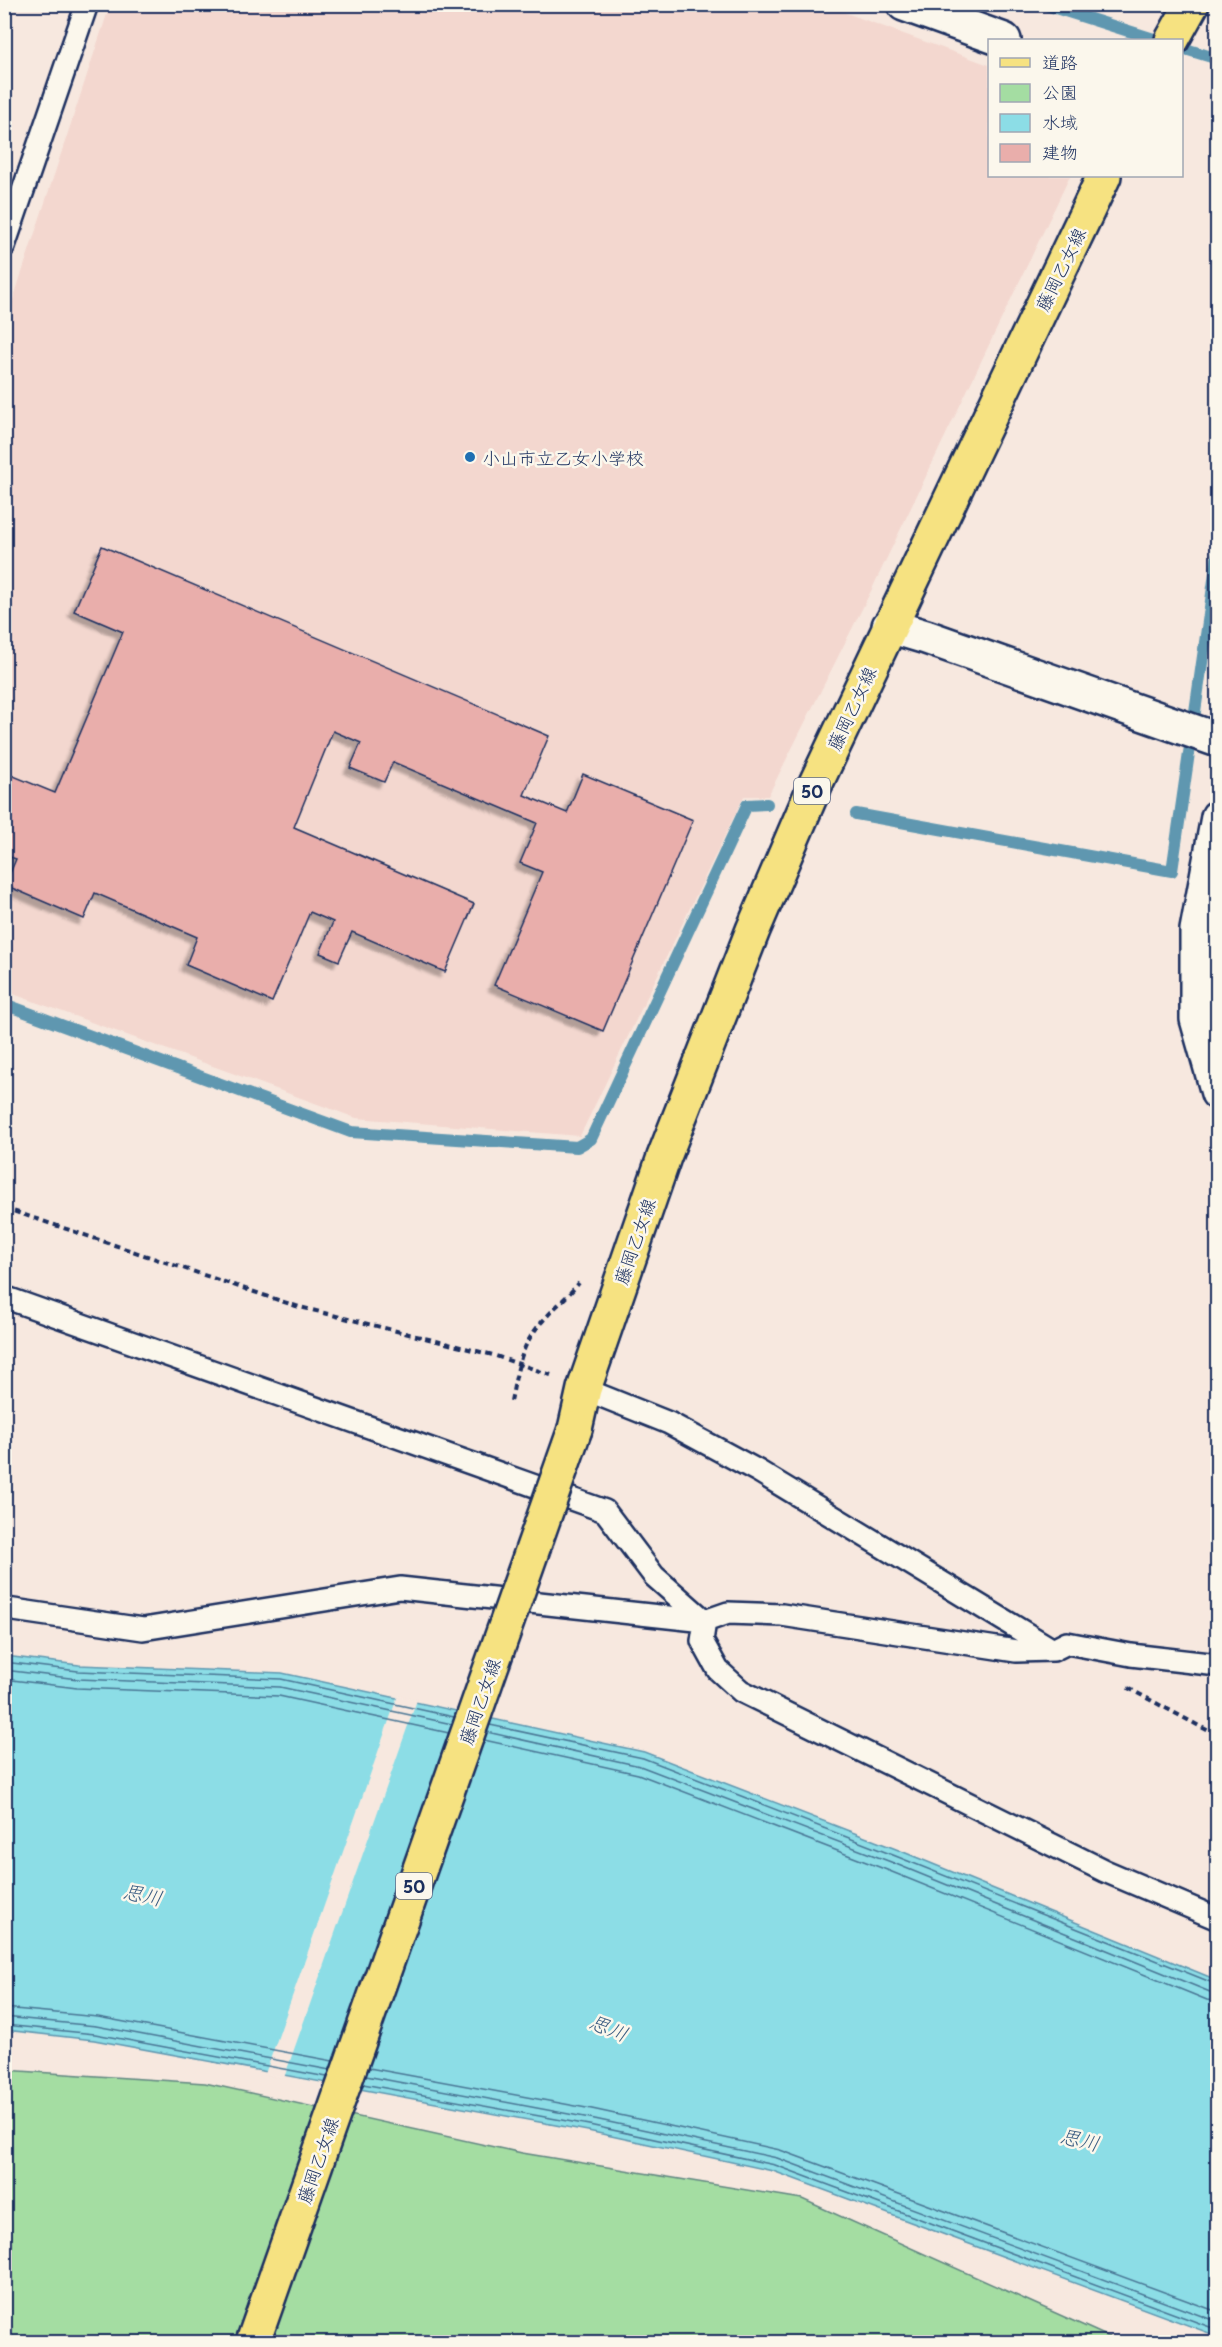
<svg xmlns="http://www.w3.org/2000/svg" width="1222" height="2347" viewBox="0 0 1222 2347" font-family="'Playpen Sans','Klee One',sans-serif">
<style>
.built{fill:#f3d7cf}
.green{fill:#a4dda2;stroke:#608680;stroke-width:1.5}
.water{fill:#8cdde6;stroke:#5f97b0;stroke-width:1.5}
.pier{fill:#f7e8df}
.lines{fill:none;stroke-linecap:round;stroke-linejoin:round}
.shore{stroke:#487594;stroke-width:1.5}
.stream{stroke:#5f97b0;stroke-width:12}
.building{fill:#e9aeab;stroke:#1b2f5e;stroke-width:1.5;filter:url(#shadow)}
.service-casing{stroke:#1b2f5e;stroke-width:26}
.minor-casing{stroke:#1b2f5e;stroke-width:38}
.primary-casing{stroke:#1b2f5e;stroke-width:38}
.path{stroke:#1b2f5e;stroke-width:4;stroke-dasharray:6 4.5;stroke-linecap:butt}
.service{stroke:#fbf7ec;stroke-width:21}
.minor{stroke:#fbf7ec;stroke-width:33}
.primary{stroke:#f6e281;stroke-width:33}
.primary-bridge-casing{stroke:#1b2f5e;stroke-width:38;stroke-linecap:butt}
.primary-bridge{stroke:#f6e281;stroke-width:33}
.poi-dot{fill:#1f6fb2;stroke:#fbf7ec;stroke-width:2}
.labels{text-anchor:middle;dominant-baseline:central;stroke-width:5;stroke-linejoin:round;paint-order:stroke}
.shield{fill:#fbf7ec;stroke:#5e6b89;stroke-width:1.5}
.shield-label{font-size:16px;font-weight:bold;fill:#1b2f5e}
.street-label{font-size:18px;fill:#1b2f5e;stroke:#fbf7ec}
.poi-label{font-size:18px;fill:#1b2f5e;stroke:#fbf7ec;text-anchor:start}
.water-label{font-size:20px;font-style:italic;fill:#375a80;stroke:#fbf7ec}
</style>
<defs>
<filter id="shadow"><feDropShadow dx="-5.5" dy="5.5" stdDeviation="1.5" flood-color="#0004"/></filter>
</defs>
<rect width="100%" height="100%" fill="#f7e8df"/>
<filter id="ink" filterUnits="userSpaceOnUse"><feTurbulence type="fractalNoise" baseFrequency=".0167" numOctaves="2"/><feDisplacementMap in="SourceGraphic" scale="12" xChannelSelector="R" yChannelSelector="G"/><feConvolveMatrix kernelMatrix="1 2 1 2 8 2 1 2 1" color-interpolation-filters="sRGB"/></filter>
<g filter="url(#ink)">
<path class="built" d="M110,5H824L989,65L990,176H1070L871,591L768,796H744L580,1136L356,1118L5,991V324Z"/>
<path class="green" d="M4,2070L205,2083L522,2153L802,2199L1120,2342H5Z"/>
<path class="water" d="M5,1656L79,1665L282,1673L644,1752L896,1849L1217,1980V2336L773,2171L588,2131L94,2040L5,2030Z"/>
<path class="pier" d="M398,1695L417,1700L284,2078L265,2074Z"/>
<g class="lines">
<path class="shore" d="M4,1662L78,1671L281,1679L454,1717
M4,1670L78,1679L280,1687L452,1724
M4,1679L77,1688L279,1696L449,1733
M490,1725L643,1758L893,1855L1218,1985
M487,1732L640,1766L891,1862L1210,1992L1218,1993
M484,1740L638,1774L887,1870L1207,2000L1218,2002
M4,2008L98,2017L333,2061
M4,2017L96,2026L330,2070
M4,2025L95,2034L327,2077
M369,2068L592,2109L780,2150L1218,2312
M366,2076L590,2118L777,2158L1218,2322
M363,2084L589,2125L775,2165L1218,2330"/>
<path class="stream" d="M1043,4L1157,40
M1182,48L1218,59
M856,814L1172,871L1218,552
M4,1004L351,1132L577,1147L591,1139L747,805L767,804"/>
</g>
<path class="building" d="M102,546L549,736L524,795L567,813L583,774L693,820L603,1031L494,985L542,872L520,863L537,823L393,762L384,782L350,768L361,743L333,731L294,827L474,904L445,972L352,932L339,961L320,953L333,922L310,912L272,1002L186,965L197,937L95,893L84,919L5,885L16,859L4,855V772L55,793L123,632L74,611Z"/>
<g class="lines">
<g class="service-casing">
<path id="service" d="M4,246L87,4
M4,1297L605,1511L654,1576L705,1621
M584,1389L669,1423L758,1471L1053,1650
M7,1609L143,1629L400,1588L705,1621
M1218,1665L1131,1655L1067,1643L1053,1650L1016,1651L782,1615L728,1613L705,1621L702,1641L718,1670L741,1691L1105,1871L1218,1919"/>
</g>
<g class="minor-casing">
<path id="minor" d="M904,4L1004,40
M889,626L926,637L1218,740
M1218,817L1197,930V1019L1218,1093"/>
</g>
<g class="primary-casing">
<path id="primary" d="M1172,40L1192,4
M575,1429L584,1389L664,1157L753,930L816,783L1104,176"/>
</g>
<path class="path" d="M4,1208L296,1306L493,1355L551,1375
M511,1401C515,1382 518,1361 527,1343C539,1320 562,1303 579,1283
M1128,1688L1218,1736"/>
<use href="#service" class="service"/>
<use href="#minor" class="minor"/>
<use href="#primary" class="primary"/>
<g class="primary-bridge-casing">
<path id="primary-bridge" d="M253,2342L575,1429"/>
</g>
<use href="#primary-bridge" class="primary-bridge"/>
</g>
</g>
<circle class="poi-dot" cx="470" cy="457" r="6"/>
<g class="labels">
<g class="shield">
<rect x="794" y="778" width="36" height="26" rx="4.5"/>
<rect x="396" y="1873" width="36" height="26" rx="4.5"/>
</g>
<g class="shield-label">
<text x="812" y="791">50</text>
<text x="414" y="1886">50</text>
</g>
<g class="street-label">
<text transform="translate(1060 269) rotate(-64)">藤岡乙女線</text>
<text transform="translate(851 708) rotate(-65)">藤岡乙女線</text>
<text transform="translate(634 1241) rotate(-71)">藤岡乙女線</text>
<text transform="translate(479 1701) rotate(-71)">藤岡乙女線</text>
<text transform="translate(317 2160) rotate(-71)">藤岡乙女線</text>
</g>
<g class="poi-label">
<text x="482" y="457">小山市立乙女小学校</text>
</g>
<g class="water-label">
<text transform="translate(143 1894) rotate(12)">思川</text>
<text transform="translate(609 2027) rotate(22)">思川</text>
<text transform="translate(1080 2139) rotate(13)">思川</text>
</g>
</g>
<rect width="1222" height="2347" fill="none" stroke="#fbf7ec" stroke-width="24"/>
<rect x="12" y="12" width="1198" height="2323" fill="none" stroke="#1b2f5e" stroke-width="2" filter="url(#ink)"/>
<rect x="988" y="39" width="195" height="138" fill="#fbf7ec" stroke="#a1a7b3" stroke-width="1.5"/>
<rect x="1000" y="58" width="30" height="9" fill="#f6e281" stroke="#a1a7b3" stroke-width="1.5"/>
<text x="1042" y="69" font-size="18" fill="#1b2f5e">道路</text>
<rect x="1000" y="84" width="30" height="18" fill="#a4dda2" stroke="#a1a7b3" stroke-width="1.5"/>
<text x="1042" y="99" font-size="18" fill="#1b2f5e">公園</text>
<rect x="1000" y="114" width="30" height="18" fill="#8cdde6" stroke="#a1a7b3" stroke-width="1.5"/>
<text x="1042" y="129" font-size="18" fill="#1b2f5e">水域</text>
<rect x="1000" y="144" width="30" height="18" fill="#e9aeab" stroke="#a1a7b3" stroke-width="1.5"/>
<text x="1042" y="159" font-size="18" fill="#1b2f5e">建物</text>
</svg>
